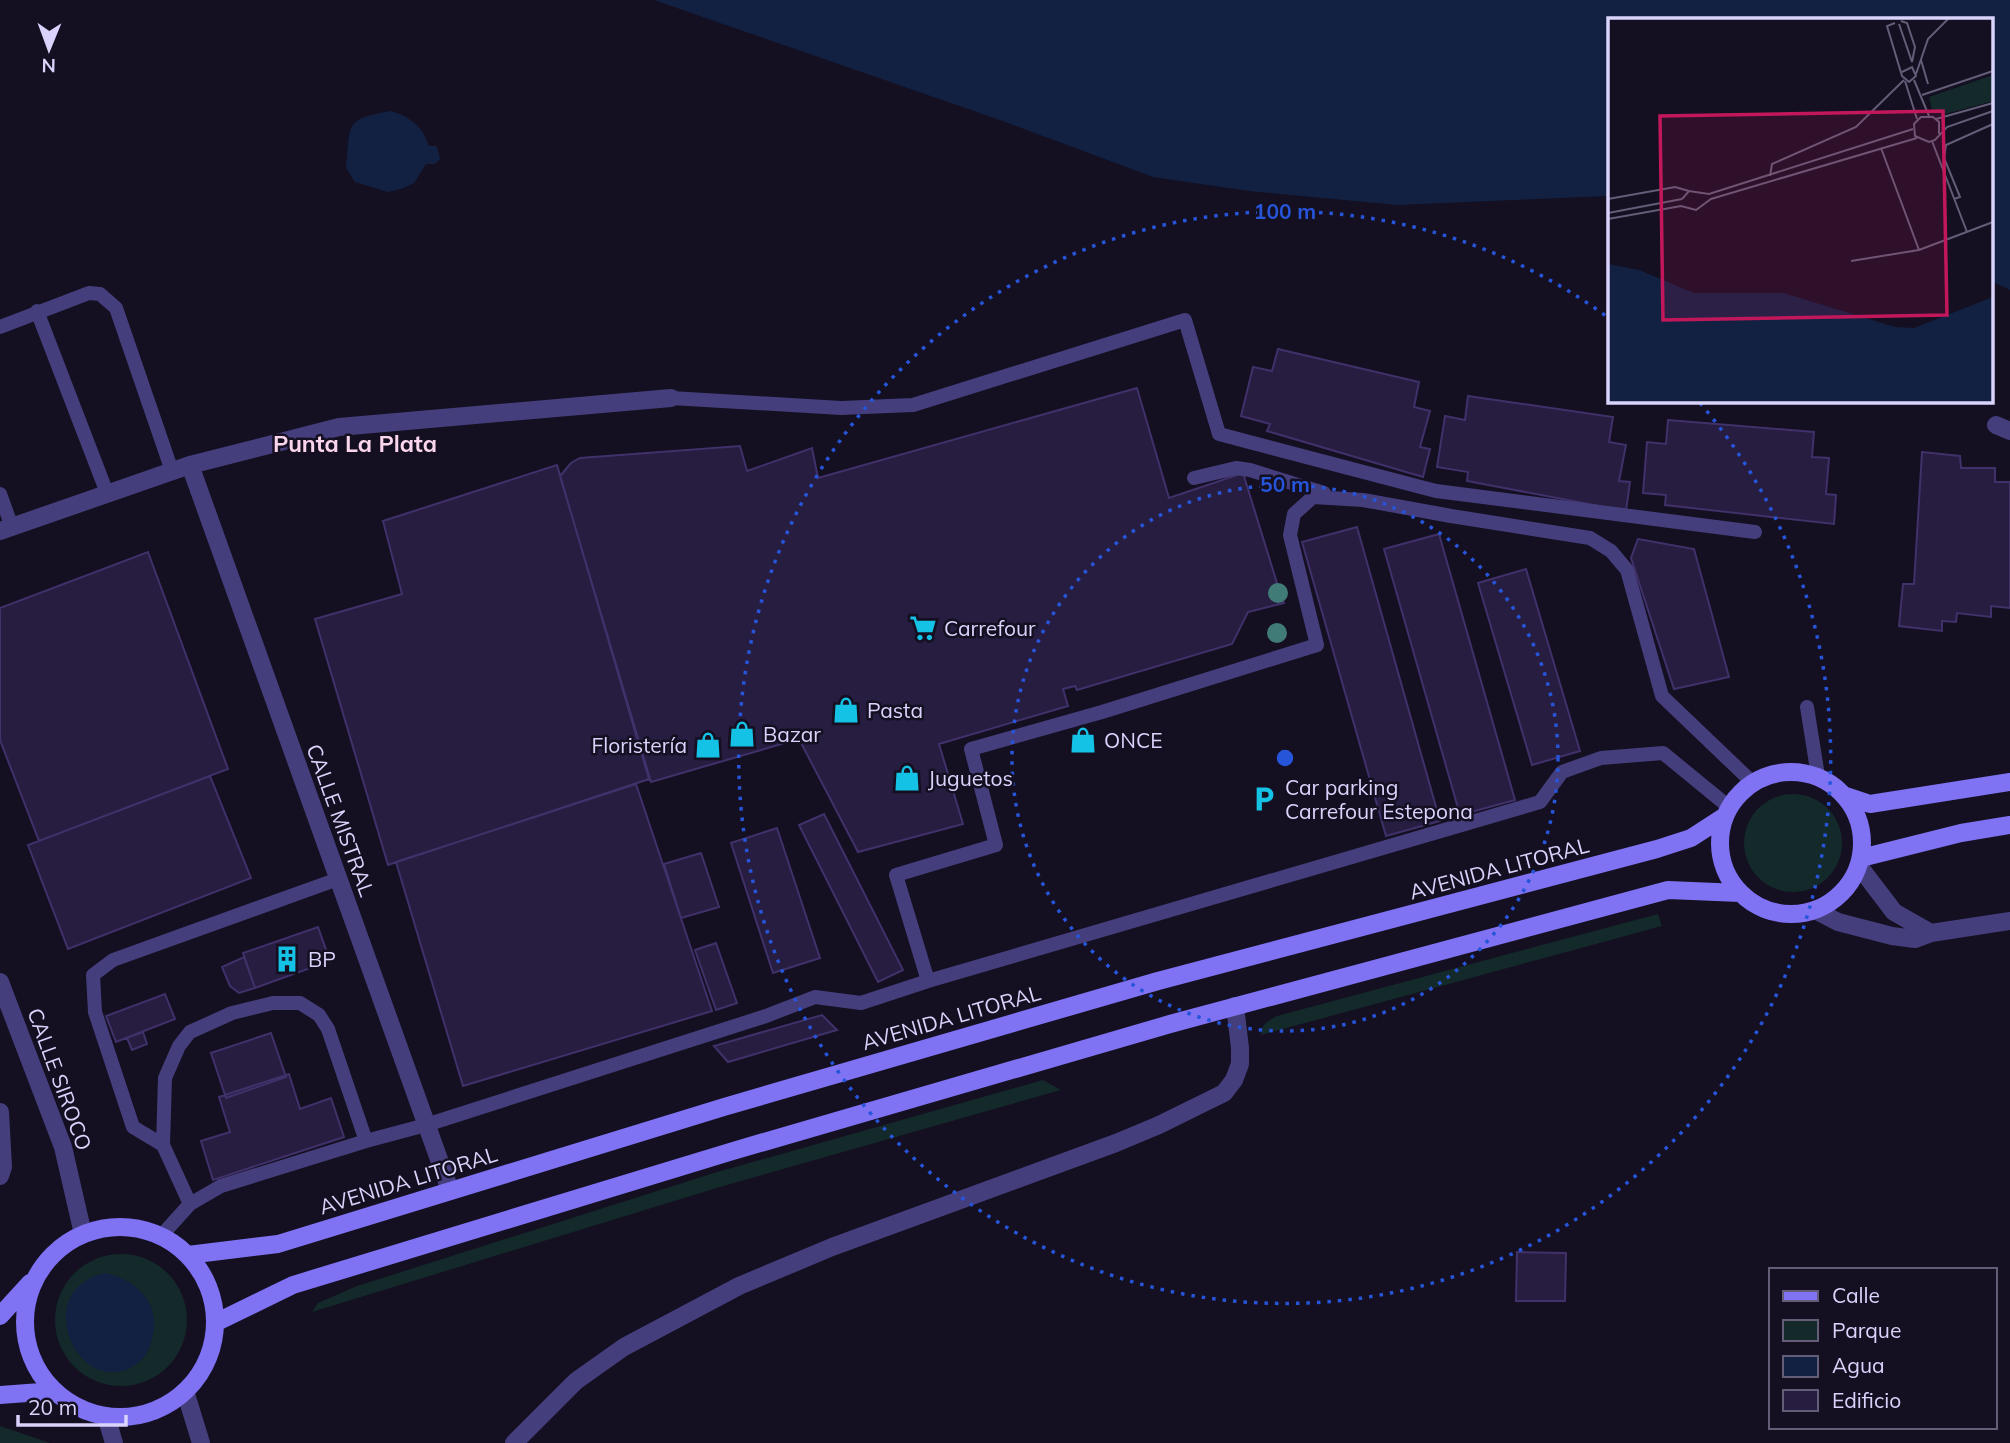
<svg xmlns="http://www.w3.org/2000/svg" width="2010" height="1443" viewBox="0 0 2010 1443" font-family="Mulish,sans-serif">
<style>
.green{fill:#13292a}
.water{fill:#122142}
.building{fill:#271d40;stroke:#40316a;stroke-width:2}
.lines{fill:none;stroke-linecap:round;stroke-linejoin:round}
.service{stroke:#453e7c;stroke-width:14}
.pedestrian{stroke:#453e7c;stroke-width:18}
.minor{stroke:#453e7c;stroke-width:18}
.secondary{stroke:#7f72f3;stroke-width:18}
.tree{fill:#417b78}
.ring{fill:none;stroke:#2655da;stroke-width:3.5;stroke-dasharray:3.5 7}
.labels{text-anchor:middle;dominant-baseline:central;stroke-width:5;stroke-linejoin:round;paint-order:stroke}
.poi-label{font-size:21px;fill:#dad3fb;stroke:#140f21;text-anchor:start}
.street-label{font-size:21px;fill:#dad3fb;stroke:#140f21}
.neighbourhood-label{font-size:23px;font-weight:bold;fill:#fbd5eb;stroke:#140f21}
.inset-road{fill:none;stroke:#635d78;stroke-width:2}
.view{fill:#c2185b;fill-opacity:0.15;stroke:#c2185b;stroke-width:3.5}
.inset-edge{fill:none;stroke:#dad3fb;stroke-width:3.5}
.centre{fill:#2655da;stroke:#140f21;stroke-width:3.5}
.ring-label{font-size:21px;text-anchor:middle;font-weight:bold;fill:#2655da;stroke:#140f21;stroke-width:5;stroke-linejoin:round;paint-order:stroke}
</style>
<rect width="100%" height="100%" fill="#140f21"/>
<path class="green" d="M1744 843a49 49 0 1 1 98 0a49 49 0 1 1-98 0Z
M1658,914L1662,926L1261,1035C1261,1024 1268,1021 1277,1016Z
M1043,1080L1061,1090L720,1187L312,1312L318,1303L357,1286L714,1173Z
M55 1320a66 66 0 1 1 132 0a66 66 0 1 1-132 0Z
M0,1426L50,1443H0Z"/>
<path class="water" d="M654,0H2010V290L1991,281V19H1609V196L1397,205L1249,191L1153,177L997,119Z
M391,111C411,117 423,127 429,146H437L440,159L435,164H426L414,183L401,189L388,192L355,182L346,168C351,124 343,119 391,111Z
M106,1273C143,1282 165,1310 149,1348C145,1358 136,1366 126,1370C73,1389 32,1288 106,1273Z"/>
<path class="building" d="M1278,349L1419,382L1414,407L1430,411L1420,447L1430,449L1423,477L1267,431L1270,424L1241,416L1253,367L1272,371Z
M1137,388L1169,498L1243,473L1277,583L1274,585V595L1282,597L1284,603L1248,612L1232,644L1077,690L1075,686L1063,689L1068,706L939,744L963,824L858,852L799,739L651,782L560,476L571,463L580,458L740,446L747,471L812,448L818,478Z
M1468,396L1613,417L1609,442L1626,445L1619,481L1630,482L1626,511L1467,481L1468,472L1437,467L1445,416L1465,420Z
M1668,420L1814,432L1812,457L1829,458L1826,494L1836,495L1834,524L1665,505L1666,495L1643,493L1647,442L1666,444Z
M1922,452L1960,456L1961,468H1995V482H2010V608L1991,606V617L1957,613L1956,622L1942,621V631L1899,626L1903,584H1914Z
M557,465L649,779L388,865L315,619L402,594L383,521Z
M1357,527L1440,821L1386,836L1302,542Z
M1439,534L1515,800L1460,815L1384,549Z
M1638,539L1694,549L1729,677L1674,689L1631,558Z
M148,552L228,769L39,841L0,740V608Z
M1526,569L1580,751L1532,765L1478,583Z
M210,776L251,878L68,949L28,845Z
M636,784L712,1011L463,1086L396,862Z
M824,814L903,970L878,982L799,825Z
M777,828L820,958L773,973L731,843Z
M701,853L719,907L681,918L664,864Z
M318,927L330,961L255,988L243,953Z
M716,943L737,1003L716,1010L695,950Z
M244,957L255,988L239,993L230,986L222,967Z
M165,994L175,1019L116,1042L106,1016Z
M822,1015L837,1030L728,1062L714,1046Z
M143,1032L147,1044L132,1050L127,1038Z
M271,1033L286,1077L226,1098L211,1053Z
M289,1074L300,1109L331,1098L344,1137L213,1180L201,1141L230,1132L219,1097Z
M1517,1252L1566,1253L1565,1301H1516Z"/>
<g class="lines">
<path class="service" d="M37,311L107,493
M0,327L89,293L100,294L116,308L172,471
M671,398L841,408L913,405L1185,320L1219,434L1436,491L1755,532
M1194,478L1236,468L1250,470L1324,493
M0,494L12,527
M1807,707L1818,776
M928,981L896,875L996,845L971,749L1102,712L1317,645L1290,535L1294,514L1313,497L1363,500L1451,516L1590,538L1611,551L1627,570L1662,696L1753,783
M163,1145L133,1127L95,1012L93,975L113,960L338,879
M190,1204L163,1145L165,1078L179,1046L190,1032L232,1013L273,1003H300L319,1015L328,1029L366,1141
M161,1236L190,1204L221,1186L366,1141L426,1125L766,1016L815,997L861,1003L928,981L1540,802L1562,772L1601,758L1663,753L1729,807"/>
<path class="pedestrian" d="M1996,425L2010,431"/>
<path class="minor" d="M190,465L450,1190
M0,531L190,465L339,427L671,398
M1859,866L1894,912L1931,933
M1815,910L1838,922L1892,936L1915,939L1931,933L2010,921
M0,982L63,1147L83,1234
M0,1112L3,1167L0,1176
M185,1391L201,1443
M106,1416L114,1443
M514,1443L576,1381L624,1347L739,1286L832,1247L1116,1143L1159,1125L1224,1093L1234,1080L1240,1064V1048L1235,1006"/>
<path class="secondary" d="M1720 843a71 71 0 1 1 142 0a71 71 0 1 1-142 0Z
M1846,796L1870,804L2010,782
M1861,858L1961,833L2010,825
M25 1322a95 95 0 1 1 190 0a95 95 0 1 1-190 0Z
M188,1255L278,1244L724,1107L1158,981L1657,849L1691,838L1725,816
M0,1316L30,1283
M215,1323L293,1285L733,1151L1170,1024L1668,890L1740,893
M0,1395L54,1391"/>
</g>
<g class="tree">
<circle cx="1278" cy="593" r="10"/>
<circle cx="1277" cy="633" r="10"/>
</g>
<g class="ring">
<circle cx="1285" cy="758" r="273"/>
<path d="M1700 403A546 546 0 1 1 1606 316"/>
</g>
<defs>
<g id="supermarket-bare" transform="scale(2.1)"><path d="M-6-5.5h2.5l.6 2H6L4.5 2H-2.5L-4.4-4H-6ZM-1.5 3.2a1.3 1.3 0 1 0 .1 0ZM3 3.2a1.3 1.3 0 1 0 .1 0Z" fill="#14c2e6" stroke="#140f21" stroke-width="2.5" paint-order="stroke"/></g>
<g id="shop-bare" transform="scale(2.1)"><path d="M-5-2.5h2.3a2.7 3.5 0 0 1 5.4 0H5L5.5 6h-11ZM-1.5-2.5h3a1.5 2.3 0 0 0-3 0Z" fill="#14c2e6" stroke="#140f21" stroke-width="2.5" paint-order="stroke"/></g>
<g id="parking-bare" transform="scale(2.1)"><path d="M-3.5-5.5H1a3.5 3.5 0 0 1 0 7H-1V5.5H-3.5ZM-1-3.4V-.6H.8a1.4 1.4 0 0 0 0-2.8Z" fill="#14c2e6" stroke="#140f21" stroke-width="2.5" paint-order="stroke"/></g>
<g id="building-bare" transform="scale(2.1)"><path d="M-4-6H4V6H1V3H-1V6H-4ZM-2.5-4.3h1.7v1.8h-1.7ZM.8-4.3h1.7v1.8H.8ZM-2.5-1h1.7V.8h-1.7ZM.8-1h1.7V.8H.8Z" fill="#14c2e6" stroke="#140f21" stroke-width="2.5" paint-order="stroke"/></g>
</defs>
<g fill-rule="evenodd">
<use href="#supermarket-bare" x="923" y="628"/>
<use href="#shop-bare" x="846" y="710"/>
<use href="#shop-bare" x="742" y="734"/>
<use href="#shop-bare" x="1083" y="740"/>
<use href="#shop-bare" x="708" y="745"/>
<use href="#shop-bare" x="907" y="778"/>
<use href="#parking-bare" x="1264" y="799"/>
<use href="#building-bare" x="287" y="959"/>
</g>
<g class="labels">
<g class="poi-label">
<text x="944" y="628">Carrefour</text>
<text x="867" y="710">Pasta</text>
<text x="763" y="734">Bazar</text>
<text x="1104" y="740">ONCE</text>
<text x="687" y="745" text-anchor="end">Floristería</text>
<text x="928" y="778">Juguetos</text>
<text x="1285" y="787">Car parking<tspan x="1285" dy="24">Carrefour Estepona</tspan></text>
<text x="308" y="959">BP</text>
</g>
<g class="street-label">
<text transform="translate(341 820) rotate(70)">CALLE MISTRAL</text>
<text transform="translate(1499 868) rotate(-15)">AVENIDA LITORAL</text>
<text transform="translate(951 1017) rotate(-16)">AVENIDA LITORAL</text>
<text transform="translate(60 1079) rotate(70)">CALLE SIROCO</text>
<text transform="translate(408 1180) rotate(-17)">AVENIDA LITORAL</text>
</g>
<g class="neighbourhood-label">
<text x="355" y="443">Punta La Plata</text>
</g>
</g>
<g transform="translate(1608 18)">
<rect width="385" height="385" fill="#140f21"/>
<path d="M385,57V83L337,96L324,92L321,79Z" fill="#13292a"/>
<path d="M0,246L31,252L86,275H176L287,309L306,310L385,279V384H0Z" fill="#122142"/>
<path class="inset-road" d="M293,3L299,5L307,29L304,44M287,5L279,8L294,58L301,64L308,58L304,49L294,54M291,6L304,44M313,42L320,66M308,56L320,21L340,1M306,62L321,98M297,63L309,101M314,77L385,53M328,101L385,85M331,116V104L325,99H313L306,106L307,118L321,124L327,122L339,109L385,93M324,123L359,214M273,130L311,232M162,158L164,146L248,109L296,62M0,181L67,169L81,173M74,181L81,173L101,176L305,111M346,181L352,179L336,140L338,127L385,106M0,195L74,181M0,201L73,188L88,192L103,181L309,120M243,243L311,232L385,204"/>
<path class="view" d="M335,93L339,297L55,302L52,98Z"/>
<rect width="385" height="385" class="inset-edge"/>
</g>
<circle cx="1285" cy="758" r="10" class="centre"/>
<g class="ring-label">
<text x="1285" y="219">100 m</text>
<text x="1285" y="492">50 m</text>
</g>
<rect x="1769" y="1268" width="228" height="161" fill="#140f21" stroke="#635d78" stroke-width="2"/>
<rect x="1783" y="1291" width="35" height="10" fill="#7f72f3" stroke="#635d78" stroke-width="2"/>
<text x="1832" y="1303" font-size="21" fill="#dad3fb">Calle</text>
<rect x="1783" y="1320" width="35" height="21" fill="#13292a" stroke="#635d78" stroke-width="2"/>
<text x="1832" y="1338" font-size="21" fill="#dad3fb">Parque</text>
<rect x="1783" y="1356" width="35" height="21" fill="#122142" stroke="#635d78" stroke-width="2"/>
<text x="1832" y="1373" font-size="21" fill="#dad3fb">Agua</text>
<rect x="1783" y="1390" width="35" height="21" fill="#271d40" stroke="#635d78" stroke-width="2"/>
<text x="1832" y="1408" font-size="21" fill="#dad3fb">Edificio</text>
<g transform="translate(49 49) rotate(181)" stroke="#140f21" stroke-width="5" paint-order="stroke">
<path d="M0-5L12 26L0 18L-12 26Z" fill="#dad3fb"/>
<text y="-10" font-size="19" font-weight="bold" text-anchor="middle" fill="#dad3fb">N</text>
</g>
<path d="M18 1415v10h108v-10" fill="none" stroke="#dad3fb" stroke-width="3.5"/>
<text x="28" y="1415" font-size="21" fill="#dad3fb" stroke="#140f21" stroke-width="5" paint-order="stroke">20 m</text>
</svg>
